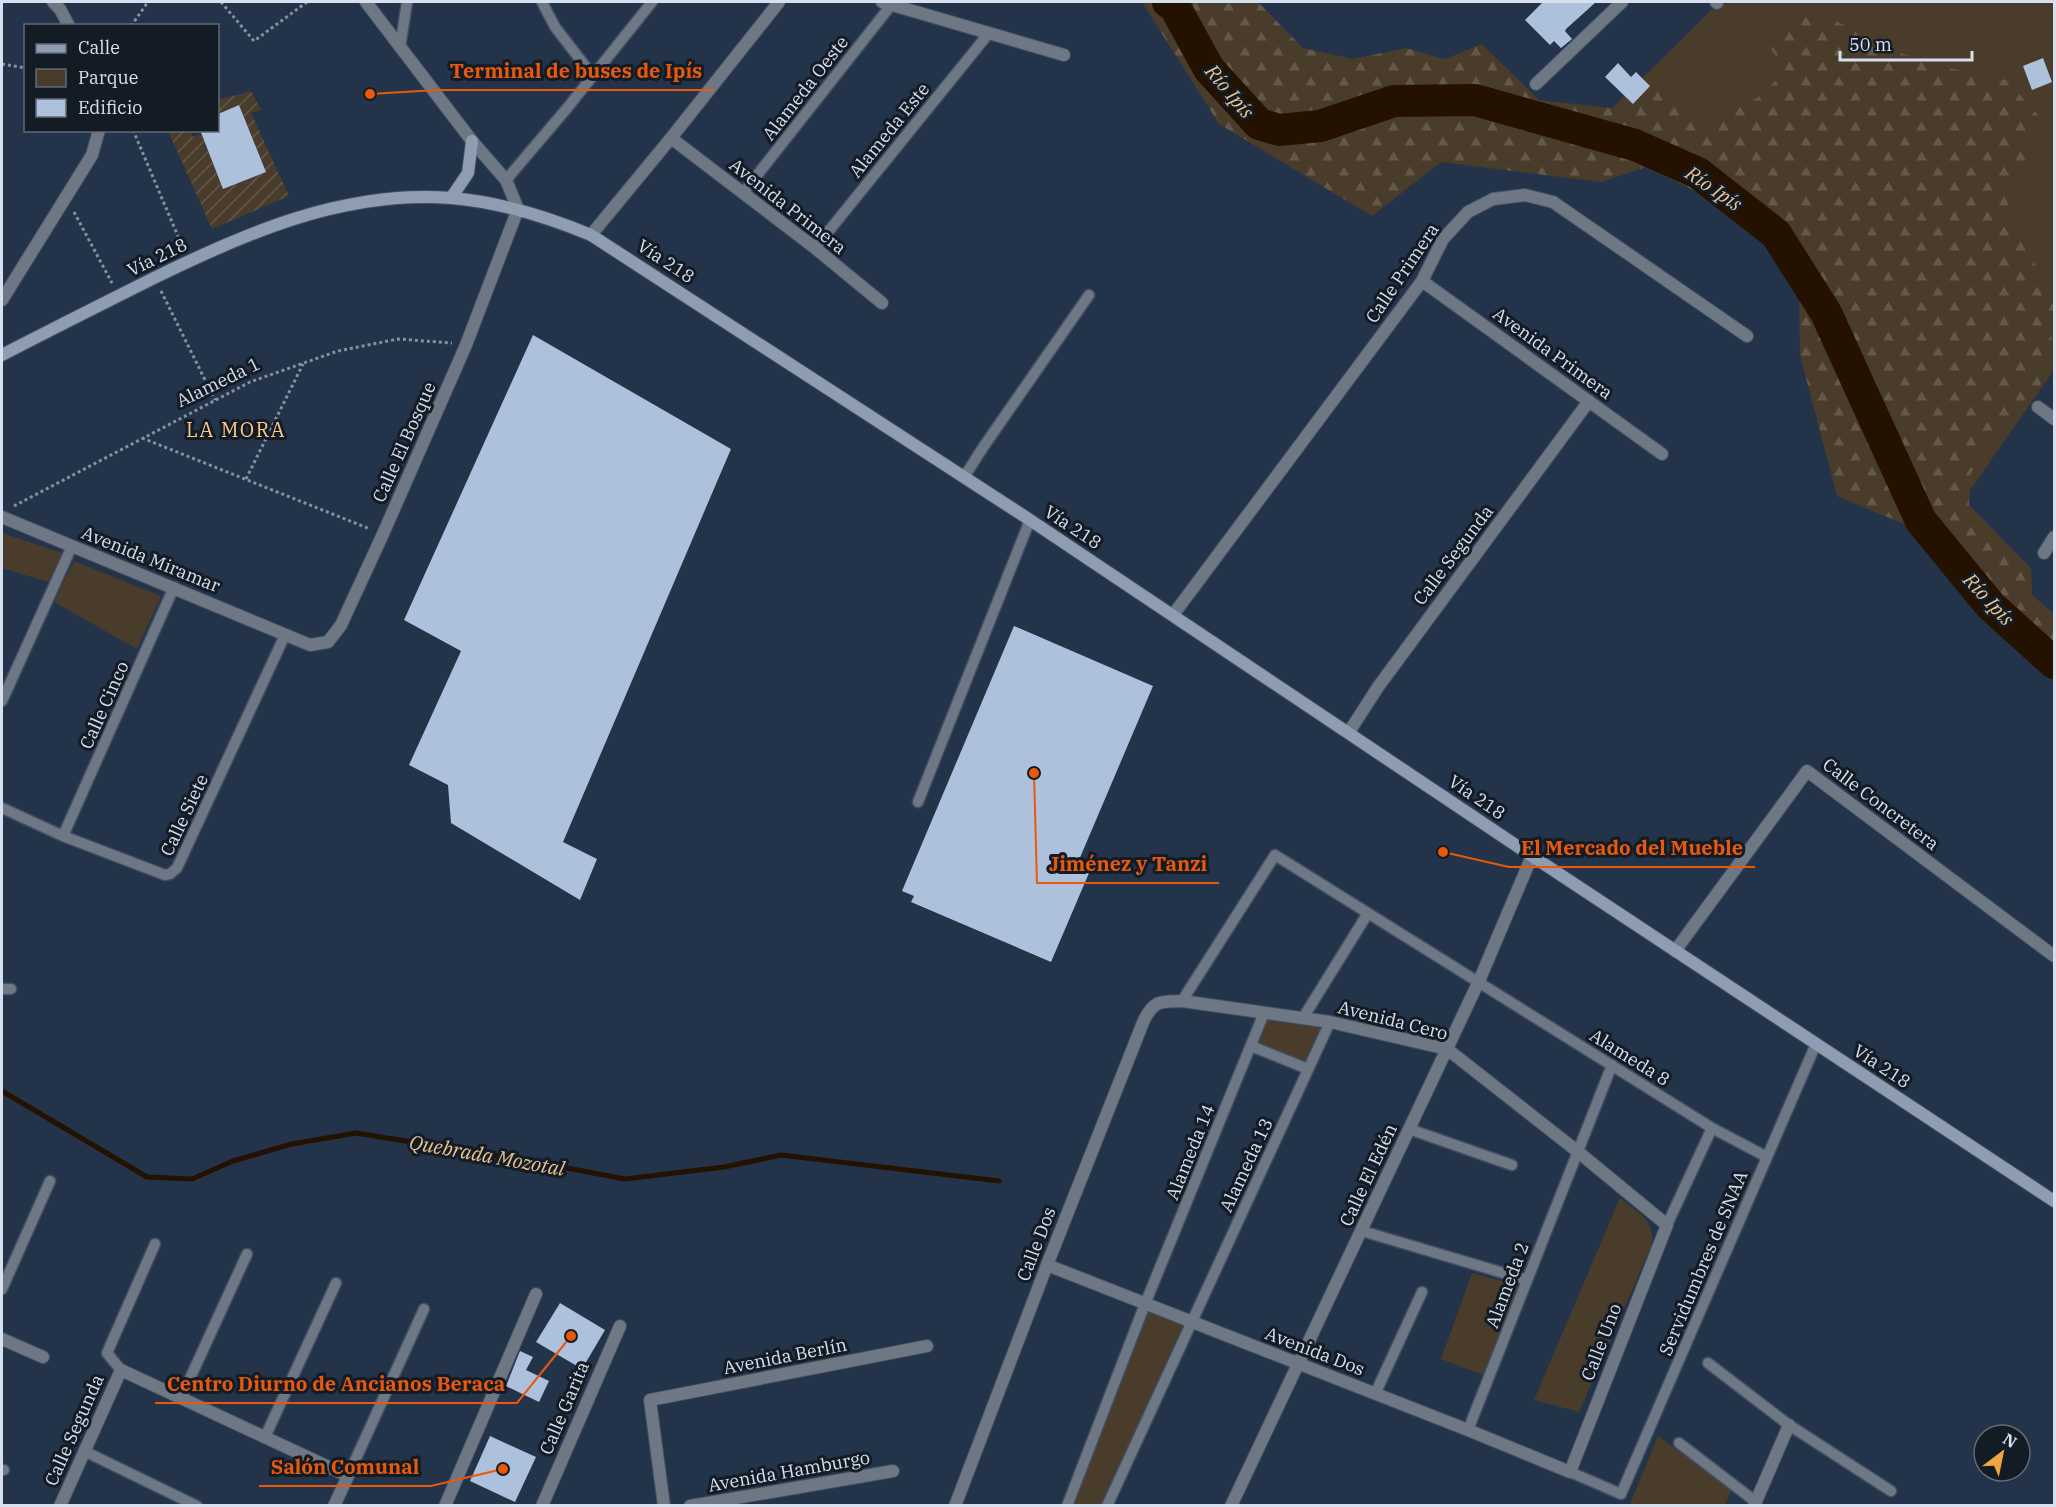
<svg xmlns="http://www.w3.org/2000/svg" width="2056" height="1507" viewBox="0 0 2056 1507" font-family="'IBM Plex Serif',serif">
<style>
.green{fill:#4a3c2b}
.forest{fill:url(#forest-firs)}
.garden{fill:url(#garden-furrows)}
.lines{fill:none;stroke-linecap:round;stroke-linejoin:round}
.stream{stroke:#241100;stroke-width:5}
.river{stroke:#241100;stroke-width:32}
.building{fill:#adc1dc}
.lane-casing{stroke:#404f63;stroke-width:13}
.street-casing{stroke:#404f63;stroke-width:14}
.secondary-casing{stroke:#404f63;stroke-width:14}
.path{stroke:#8491a3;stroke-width:3;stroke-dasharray:3 3;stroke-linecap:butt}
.lane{stroke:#6e7784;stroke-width:10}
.street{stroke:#6e7784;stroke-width:12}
.secondary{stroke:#8f9db2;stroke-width:12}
.labels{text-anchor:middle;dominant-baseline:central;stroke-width:6;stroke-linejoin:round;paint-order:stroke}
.street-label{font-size:18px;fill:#d6e0ee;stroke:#131b25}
.water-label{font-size:20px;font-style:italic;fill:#edc492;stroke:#131b25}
.neighbourhood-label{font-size:20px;letter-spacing:1.5px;fill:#feca8a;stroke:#131b25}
.leader{fill:none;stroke:#e8590c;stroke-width:2}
.callout-dot{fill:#e8590c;stroke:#131b25;stroke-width:2}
.callout-label{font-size:20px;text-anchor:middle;font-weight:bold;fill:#e8590c;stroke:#131b25;stroke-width:6;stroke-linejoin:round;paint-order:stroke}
</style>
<defs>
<pattern id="forest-firs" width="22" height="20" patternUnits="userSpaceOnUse" patternTransform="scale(1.5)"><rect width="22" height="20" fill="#4a3c2b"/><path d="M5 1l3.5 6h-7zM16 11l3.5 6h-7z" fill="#63584a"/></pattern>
<pattern id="garden-furrows" width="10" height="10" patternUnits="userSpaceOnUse" patternTransform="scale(1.5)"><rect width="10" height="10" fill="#4a3c2b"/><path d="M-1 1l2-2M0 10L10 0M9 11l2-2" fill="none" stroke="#63584a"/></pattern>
</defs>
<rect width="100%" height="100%" fill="#233349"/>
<path class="green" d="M1719,2H2054V370L1959,506L1811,249L1600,120Z
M2,533L62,553L48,582L2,568Z
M74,561L161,596L137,649L54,602Z
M1267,1019L1324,1027L1307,1064L1256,1045Z
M1620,1198C1638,1213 1654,1218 1652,1244L1579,1412L1534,1400Z
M1472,1273L1520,1286L1483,1375L1441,1359Z
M1147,1312L1183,1325L1102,1505L1072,1506Z
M1658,1436L1732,1489L1725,1505L1630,1504Z"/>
<path class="forest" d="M1142,2H1258L1303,48L1353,59L1406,48L1445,59L1482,44L1539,100L1629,110L1653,85L1711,123L1757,98L1786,71L1763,37L1806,5L1887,48L1935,65L2006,80L2041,118L2008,206L2054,305L2049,365L2039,388L1971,473L1969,505L2031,568L2032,595L2054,614V681L1977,609L1909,526L1837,496L1800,355L1799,291L1777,249L1716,201L1646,167L1601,182L1441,162L1372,216L1219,124Z"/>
<path class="garden" d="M251,91L261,110L251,113L289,196L212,229L168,131H190L193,137L201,134L223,189L266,172L239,105L218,114V100Z"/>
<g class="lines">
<path class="stream" d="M2,1091L147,1177L192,1179L233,1161L292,1144L356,1133L530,1161L625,1179L724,1167L781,1155L999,1181"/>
<path class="river" d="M1168,2L1175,7L1209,69L1259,124L1279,130L1320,126L1394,101L1475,100L1635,145L1698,173L1776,234L1826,313L1921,521L1990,605L2054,663"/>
</g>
<path class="building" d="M1543,2H1596L1566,29L1565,31L1572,39L1561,48L1554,41L1550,45L1525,20Z
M2043,58L2052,82L2032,90L2023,66Z
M1618,63L1631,77L1636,72L1650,86L1633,104L1605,77Z
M239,105L266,172L223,189L200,130H218V114Z
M533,335L731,449L563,842L597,859L580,900L451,823L448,785L409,765L461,651L404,620Z
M1014,626L1153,686L1079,860L1092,866L1051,962L911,902L914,896L902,891Z
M560,1303L605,1330L582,1369L536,1342Z
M520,1351L533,1357L526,1370L549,1381L539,1402L506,1386Z
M490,1436L536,1457L515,1502L470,1481Z"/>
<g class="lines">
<g class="lane-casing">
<path id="lane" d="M542,2L555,27L593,76
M400,48L407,2
M506,180L568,107L652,2
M743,193L892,4
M815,248L989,33
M964,477L984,446L1089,295
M2,701L72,546
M918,802L1030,520
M2,808L63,836L165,875L170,874L177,868L285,635
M63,836L174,587
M2,989H11
M1182,1001L1275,855L1712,1128L1767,1157
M1303,1018L1368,913
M1251,1046L1308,1069
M1409,1129L1512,1165
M1667,1225L1712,1128
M1362,1231L1527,1280
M2,1289L50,1181
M1708,1363L1789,1425L1891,1491
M121,1370L107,1353L155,1244
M1375,1394L1422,1292
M181,1398L247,1254
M1468,1430L1612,1065
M265,1437L336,1283
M1679,1443L1756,1502
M84,1451L197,1506
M2,1470H4
M1570,1472L1621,1494L1816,1044
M348,1476L424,1309
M1067,1506L1145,1304L1264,1013
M1107,1506L1330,1022"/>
</g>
<g class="street-casing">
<path id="street" d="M53,2L60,9L69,26
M882,2L1064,55
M1716,2L1717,3
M1536,84L1622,2
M671,138L815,248L882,303
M591,235L671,138L779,2
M1422,281L1662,454
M2,300L92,155L99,130
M2038,407L2054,419
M2,517L310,645L328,642L341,625L383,534L466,345L518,209L506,180L472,141L366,2
M2044,553L2054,537
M1173,615L1422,281L1443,239L1468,212L1493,199L1525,195L1553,202L1747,336
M1349,732L1378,687L1589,401
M1675,951L1807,771L2054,956
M2,1339L43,1357
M60,1506L121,1370L348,1476L334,1506
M445,1506L536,1294
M542,1506L620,1326
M664,1506L650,1400L927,1346
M690,1506L893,1471
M955,1506L1047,1265L1144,1020C1155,999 1161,1002 1182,1001L1330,1022L1447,1049L1577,1151L1667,1225L1570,1472L1468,1430L1047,1265
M1231,1506L1479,981L1532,856
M1754,1506L1789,1425"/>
</g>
<g class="secondary-casing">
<path id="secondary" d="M451,198L468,173L472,141
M2,355C52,329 102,304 152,279C245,233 344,190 451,198C500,202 545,216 591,235L1030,520L1532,856L2054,1201"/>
</g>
<path class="path" d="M221,2L254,41L307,2
M131,26L148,2
M2,64L26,68
M133,130L183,248
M74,212L112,283
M161,291L215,400
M142,438L370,529
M246,479L303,364
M14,506L250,382L338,351L398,339L452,343"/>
<use href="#lane" class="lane"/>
<use href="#street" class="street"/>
<use href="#secondary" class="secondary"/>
</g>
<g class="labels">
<g class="street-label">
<text transform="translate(805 88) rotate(-52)">Alameda Oeste</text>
<text transform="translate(889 130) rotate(-51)">Alameda Este</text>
<text transform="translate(788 206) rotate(38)">Avenida Primera</text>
<text transform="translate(157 257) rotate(-26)">Vía 218</text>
<text transform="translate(666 261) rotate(33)">Vía 218</text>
<text transform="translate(1402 273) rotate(-56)">Calle Primera</text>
<text transform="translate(1553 353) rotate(36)">Avenida Primera</text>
<text transform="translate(218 382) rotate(-26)">Alameda 1</text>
<text transform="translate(404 442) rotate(-66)">Calle El Bosque</text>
<text transform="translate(1073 527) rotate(33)">Vía 218</text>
<text transform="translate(1453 555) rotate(-53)">Calle Segunda</text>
<text transform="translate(151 559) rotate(22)">Avenida Miramar</text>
<text transform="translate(104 705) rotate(-66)">Calle Cinco</text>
<text transform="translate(1477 797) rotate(34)">Vía 218</text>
<text transform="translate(1881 804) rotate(37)">Calle Concretera</text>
<text transform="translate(184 815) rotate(-65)">Calle Siete</text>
<text transform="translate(1393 1020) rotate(14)">Avenida Cero</text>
<text transform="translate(1630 1057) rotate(32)">Alameda 8</text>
<text transform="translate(1882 1066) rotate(33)">Vía 218</text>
<text transform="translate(1190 1152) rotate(-68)">Alameda 14</text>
<text transform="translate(1246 1165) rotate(-65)">Alameda 13</text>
<text transform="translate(1368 1175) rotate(-65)">Calle El Edén</text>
<text transform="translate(1036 1244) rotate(-69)">Calle Dos</text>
<text transform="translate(1703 1263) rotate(-67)">Servidumbres de SNAA</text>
<text transform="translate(1507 1285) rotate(-69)">Alameda 2</text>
<text transform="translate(1601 1342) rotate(-69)">Calle Uno</text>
<text transform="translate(1315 1351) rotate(21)">Avenida Dos</text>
<text transform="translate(785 1356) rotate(-11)">Avenida Berlín</text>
<text transform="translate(564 1408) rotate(-67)">Calle Garita</text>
<text transform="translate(74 1430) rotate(-66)">Calle Segunda</text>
<text transform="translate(789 1471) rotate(-10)">Avenida Hamburgo</text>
</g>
<g class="water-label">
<text transform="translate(1230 91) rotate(50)">Río Ipís</text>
<text transform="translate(1714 188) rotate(34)">Río Ipís</text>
<text transform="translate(1989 599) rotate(47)">Río Ipís</text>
<text transform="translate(487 1155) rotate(10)">Quebrada Mozotal</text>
</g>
<g class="neighbourhood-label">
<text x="236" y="429">LA MORA</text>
</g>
</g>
<path class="leader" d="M370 94L437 90H714M1443 852L1509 867H1755M1034 773L1037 883H1219M571 1336L517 1403H155M503 1469L431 1486H259"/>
<g class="callout-dot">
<circle cx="370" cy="94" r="6"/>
<circle cx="1443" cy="852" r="6"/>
<circle cx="1034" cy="773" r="6"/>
<circle cx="571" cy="1336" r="6"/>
<circle cx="503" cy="1469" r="6"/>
</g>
<g class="callout-label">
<text x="576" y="78">Terminal de buses de Ipís</text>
<text x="1632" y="855">El Mercado del Mueble</text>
<text x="1128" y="871">Jiménez y Tanzi</text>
<text x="336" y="1391">Centro Diurno de Ancianos Beraca</text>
<text x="345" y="1474">Salón Comunal</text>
</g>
<rect width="2056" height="1507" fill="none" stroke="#d6e0ee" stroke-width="6"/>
<rect x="24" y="24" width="195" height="108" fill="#131b25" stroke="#616a75" stroke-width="1.5"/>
<rect x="36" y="44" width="30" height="9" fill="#8f9db2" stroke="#616a75" stroke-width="1.5"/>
<text x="78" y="54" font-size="18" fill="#d6e0ee">Calle</text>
<rect x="36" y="69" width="30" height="18" fill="#4a3c2b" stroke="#616a75" stroke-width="1.5"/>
<text x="78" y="84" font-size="18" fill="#d6e0ee">Parque</text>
<rect x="36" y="99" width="30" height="18" fill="#adc1dc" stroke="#616a75" stroke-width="1.5"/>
<text x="78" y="114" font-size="18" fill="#d6e0ee">Edificio</text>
<g transform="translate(2002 1453) rotate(32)"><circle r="28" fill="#131b25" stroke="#616a75" stroke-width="1.5"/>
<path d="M0-4.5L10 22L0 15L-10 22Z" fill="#f0a63e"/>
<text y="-9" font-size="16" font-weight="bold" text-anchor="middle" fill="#d6e0ee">N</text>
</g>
<path d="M1840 51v9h132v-9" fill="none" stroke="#d6e0ee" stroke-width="3"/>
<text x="1849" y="51" font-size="18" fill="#d6e0ee" stroke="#131b25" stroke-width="4.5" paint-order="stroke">50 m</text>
</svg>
